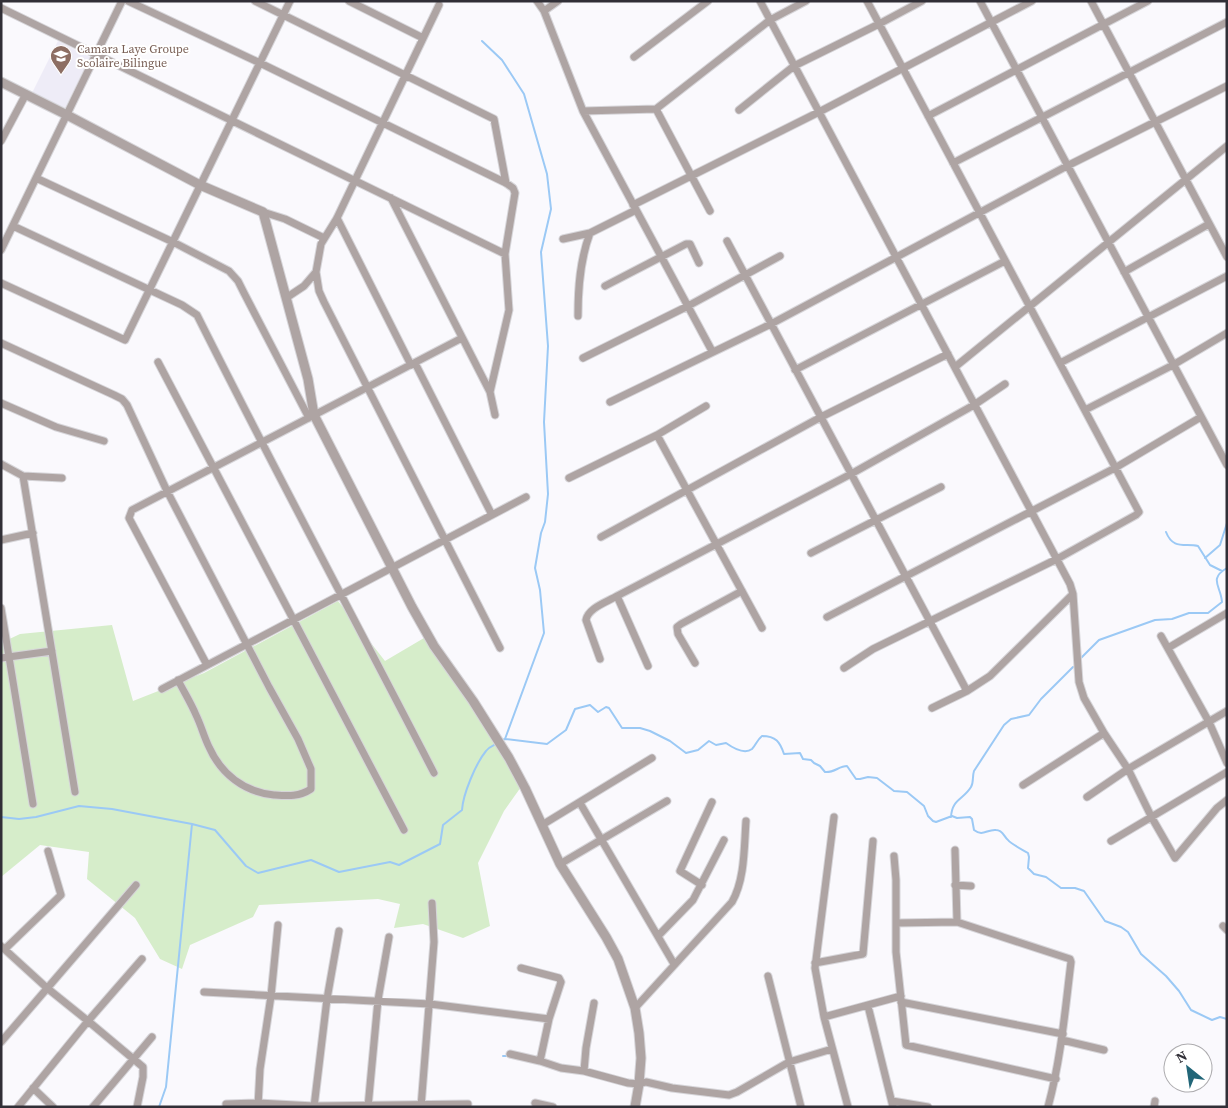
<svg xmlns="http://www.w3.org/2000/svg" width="1228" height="1108" viewBox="0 0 1228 1108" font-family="'Source Serif 4',serif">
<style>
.built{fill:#eeecf7}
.green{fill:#d6edca}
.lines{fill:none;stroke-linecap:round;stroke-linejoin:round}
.stream{stroke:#9bc9f5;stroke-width:2}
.minor-casing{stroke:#d6d5d9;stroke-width:9}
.tertiary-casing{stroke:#d6d5d9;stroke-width:11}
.minor{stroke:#aea4a3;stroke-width:7}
.tertiary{stroke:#aea4a3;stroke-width:9}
.labels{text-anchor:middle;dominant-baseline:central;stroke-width:4;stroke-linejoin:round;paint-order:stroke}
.education-label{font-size:12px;fill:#785e54;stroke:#fff;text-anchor:start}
</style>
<rect width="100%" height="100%" fill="#faf9fd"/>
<path class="built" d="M58,41L90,57L65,108L32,93Z"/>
<path class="green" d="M338,601L385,661L424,638L483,720L521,787L504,811L478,863L490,926L463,938L423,924L394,928L400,904L378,899L259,905L253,917L190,945L182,969L160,959L135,918L87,879L89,852L40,845L1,877V643L20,634L112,625L133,701L204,673Z"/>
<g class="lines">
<path class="stream" d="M482,41L502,60L524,94L547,174L551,209L541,252L548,346L544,422L548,494L545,522L541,533L535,568L540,590L544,633L505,739
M1166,532C1173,550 1185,543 1198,546L1210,565L1222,571
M1205,558L1220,545L1227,523
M1081,658L1099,640L1155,620L1172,619L1189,613H1208L1222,602C1221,586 1208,579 1227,568
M502,740L505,739L547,744L566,730L575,709L590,705L598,712L606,707L609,708L622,728H640L650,731L670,741L686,753L698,750L709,741L716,745L726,743C733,748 744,755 752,749C756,745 757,740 762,736C776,736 780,742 784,754L800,753L803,759L811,760L814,763L820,766L825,772C834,773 839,766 847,766L856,779H860L868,777L877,778L894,791L907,792L924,806L928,816L933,821L936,822L952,816L957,818L970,817L972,819L974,830C983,837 987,829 996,830C1003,830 1004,837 1008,840C1011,844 1023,850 1028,853L1029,857L1028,868L1034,874L1046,877L1061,888H1075L1084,891L1105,921L1121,927L1128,932L1141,954L1166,976L1179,991L1191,1010L1212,1020L1220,1017L1227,1019
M1,817L19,819L36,817L79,806L112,809L192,824L215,830L246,866L258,873L311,860L339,872L390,862L399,865L440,844L443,825L462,810C463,794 476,763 486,751C489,747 492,746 496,744
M951,817C952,799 963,800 971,787C974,782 972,777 974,771L1004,725L1011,719L1029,715L1041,699L1073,667
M503,1056H508
M159,1107L166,1087L192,824"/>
<g class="minor-casing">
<path id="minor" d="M128,1L260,63L506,183L513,188L515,193L505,254L509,310L490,392
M255,1L494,119L506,183
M349,1L423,38
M537,1L544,11L583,111L712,351
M760,1L1070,584L1073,594L990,676L967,691L932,708
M980,1L1227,465
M1091,1L1227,257
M1,8L505,254
M544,11L558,1
M634,57L708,1
M656,109L710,211
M739,110L794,66L879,24L922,1
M583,111L656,109L770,20L806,1
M928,116L1148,1
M1,141L26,94
M953,163L1227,22
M36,178L173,242L229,271L238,281L244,293L309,418
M391,198L490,392L495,415
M633,205L819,112L1032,1
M263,212L285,219L324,238
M337,218L411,365
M13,226L182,305L197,315C274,469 355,620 434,773
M563,239L590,233L636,210
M727,241L967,691
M1,250L122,1
M316,272L319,291L324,302L500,648
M1124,272L1209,224
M1,283L125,340L290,1
M605,286L686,244H690L699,263
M286,298L304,286L316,272L321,244L337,218L439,5
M578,316C578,287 580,260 590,233
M1,343L114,395L122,399L127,405L167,491L269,687L298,739L311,769V789C299,797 288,796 274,795C244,792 221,774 209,747C204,737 201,725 196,715C191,703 184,692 178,680
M583,358L688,306L780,256
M158,362L404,830
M415,363L492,515
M1060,363L1227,276
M955,367L1227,146
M795,370L1005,261
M610,402L771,324L1067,166L1227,86
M1,403L56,427L104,441
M1085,410L1173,365L1227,333
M657,435L762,628
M1,464L23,476L62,478
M23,476L75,792
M569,478L657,435L706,406
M601,537L821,417L948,354
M1,540L33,533
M811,553L941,487
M1073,594L1079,682L1084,698L1104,733L1128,769L1152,818L1175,858L1217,808L1227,800
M1,608L33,804
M827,617L1115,468L1201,417
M1161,636L1209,722L1227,763
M1168,648L1227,613
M1,658L52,651
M600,659L586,620C588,608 607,602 617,596
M695,663L678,634L677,627L681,624L742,591
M207,665L129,518L132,510L462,338
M648,666L617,596L851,474L974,405L1005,384
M844,668L873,649L1057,559L1136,515L1139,512L867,1
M162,689L526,497
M1023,785L1104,733
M1087,797L1128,769L1227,711
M580,803L674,964
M834,817L815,968L824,1017L848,1107
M542,825L652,758
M1111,841L1227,772
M955,850L957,922
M894,856L896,880V952L906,1045L1056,1079
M560,864L667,801
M702,885L680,871L712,802
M955,885L971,886
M896,923L957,922L1070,959L1071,962C1065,1011 1061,1059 1048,1107
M1223,926L1227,930
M658,936L693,900L724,840
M1,946L47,988L88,1021L18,1107
M5,949L61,895L48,851
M815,963L863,954L873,841
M521,968L559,978L561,982L549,1019L540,1061
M768,976L801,1107
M204,992L430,1004L549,1019
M901,1002L1063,1034
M868,1006L893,1107
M635,1008L732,902C745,879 744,848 746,821
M824,1017L901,996
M1062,1040L1104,1050
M1,1042L136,885
M510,1054L540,1061L561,1068L584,1071L628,1083L639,1084L646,1082L672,1088L729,1095L737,1092L789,1062L832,1049
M584,1071L586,1048L594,1003
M33,1088L53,1107
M892,1101L928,1107
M535,1103L553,1107
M226,1104L258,1103L314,1106L468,1104
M258,1106L260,1069L271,996L278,925
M93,1107L152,1037
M137,1107L143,1077V1067L88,1021L142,959
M314,1107L327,999L339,931
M368,1107L378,1000L389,937
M421,1107L434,942L432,903
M1154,1107L1155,1101"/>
</g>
<g class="tertiary-casing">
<path id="tertiary" d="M1,82L67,115L200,185L263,212L308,379L314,415L412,607L434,646L473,701L509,758L525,788L560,864L606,937L618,959L635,1008L639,1033L641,1058L639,1084L635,1107"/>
</g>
<use href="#minor" class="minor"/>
<use href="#tertiary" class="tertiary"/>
</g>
<defs>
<g id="school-pin" transform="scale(1.125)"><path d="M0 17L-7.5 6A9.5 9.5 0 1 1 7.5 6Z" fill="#8d6e63" stroke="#fff"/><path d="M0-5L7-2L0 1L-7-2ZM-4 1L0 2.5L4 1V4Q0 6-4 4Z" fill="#fff"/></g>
</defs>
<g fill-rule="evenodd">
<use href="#school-pin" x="61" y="56"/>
</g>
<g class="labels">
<g class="education-label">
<text x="77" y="49">Camara Laye Groupe<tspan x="77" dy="14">Scolaire Bilingue</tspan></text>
</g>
</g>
<rect width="1228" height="1108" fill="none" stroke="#312f37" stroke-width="5"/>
<g transform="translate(1188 1068) rotate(330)"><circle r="24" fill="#ffffff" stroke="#adacaf"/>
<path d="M0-4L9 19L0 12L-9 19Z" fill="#226678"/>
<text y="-8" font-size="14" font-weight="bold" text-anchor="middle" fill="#312f37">N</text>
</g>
</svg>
